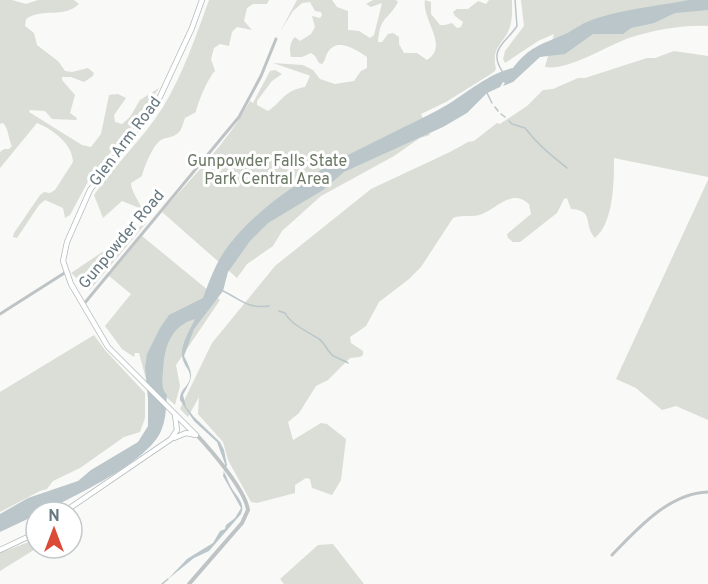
<svg xmlns="http://www.w3.org/2000/svg" width="708" height="584" viewBox="0 0 708 584" font-family="Overpass,sans-serif">
<style>
.green{fill:#daded6}
.water{fill:#bac6ca}
.lines{fill:none;stroke-linecap:round;stroke-linejoin:round}
.stream{stroke:#bac6ca;stroke-width:1.5}
.secondary-casing{stroke:#b3babd;stroke-width:6}
.minor{stroke:#bec4c6;stroke-width:3}
.tertiary{stroke:#bec4c6;stroke-width:4}
.secondary{stroke:#fff;stroke-width:4.5}
.labels{text-anchor:middle;dominant-baseline:central;stroke-width:6;stroke-linejoin:round;paint-order:stroke}
.street-label{font-size:16px;fill:#667880;stroke:#fff}
.park-label{font-size:16px;fill:#6a7864;stroke:#fff}
</style>
<rect width="100%" height="100%" fill="#f9f9f7"/>
<path class="green" d="M0,0H12L26,4L38,0H74L79,4C63,19 43,7 26,19L25,26L34,33L37,45L59,62L65,71L72,72L88,68L94,73L93,76L84,82L71,77H62V80L75,95L70,113L77,118L76,120L52,119L45,111L30,110L29,112L82,145L91,147L101,134L109,95L118,94L126,98L114,115L115,122L122,124L130,117L140,100L159,88L139,118L91,176L70,215L65,218L63,208L45,200L39,205L17,238L13,237L14,233L40,195L44,192L50,193L55,190L73,162C73,144 52,129 37,123L0,168V152L4,149H9L12,146C8,139 9,129 3,123L0,124Z
M209,0H269L267,4H253L247,8L244,21L252,30L237,27L232,32L229,46L220,44L214,48L211,59L215,71C209,76 197,104 196,112L185,118C183,123 182,128 180,131C175,137 169,137 163,139C154,142 144,167 142,176L131,183C131,192 139,200 142,209L122,201L103,218L94,195C115,164 143,139 163,107C183,74 196,36 209,0Z
M297,0H332L337,7L348,11V30L359,31L370,38L374,35L382,3L371,7L366,4L373,0H396L398,2C388,21 380,15 378,42H382L388,34L393,33L399,37V44L404,53H417L427,60C450,46 421,19 425,0L431,2V14L440,25H445L452,23L457,28L461,27L463,22L455,16L453,12L457,9H468L478,1L486,4L489,0H512C512,12 513,23 507,34C498,48 492,50 496,69L494,72L446,102L421,114L430,135L420,138L394,156L321,196L282,231L273,246L247,264L237,278L162,212C192,177 228,142 250,101L253,103L270,71L275,70L282,74L272,81L257,101V105L268,111C283,101 283,91 305,87L310,76L308,75L273,63L303,65L313,70L320,79L335,84L354,81L361,71L367,68V57C356,50 338,37 328,52C325,56 326,60 322,64L319,63L315,56L311,53L302,57H291C289,51 290,41 295,37L300,41L311,34L315,27L312,16L320,18L322,15L321,12L315,11L310,2L302,3L293,11L280,32Z
M521,0H708V26C682,25 654,30 629,38C606,46 569,71 545,67L554,34L538,41L505,63L503,59L505,51L524,26Z
M674,51L708,56V177L614,158C614,181 614,222 595,238C583,225 595,210 571,209L567,198L564,199L557,213L520,242H513L508,238L507,234L531,214L529,204C512,188 498,208 482,214C473,218 463,214 453,218L421,267L409,279L379,302L366,326L350,337L351,343L363,351V355L360,357L350,358L328,380L316,386L299,413L288,422L293,440L321,423L327,424L346,439L341,480L332,495L312,488L310,479L306,478L295,485V493L257,503L251,502L228,460L223,442L198,414L199,397L188,417L180,409L212,343L275,266L371,189L450,152L468,142L474,141L497,123L500,124L527,106L543,90L553,89L578,78H585L647,58H655Z
M708,180V420L676,406L662,410L636,388L616,379Z
M147,222L90,290L71,273Z
M142,236L220,300L176,365L180,386L175,405L146,379L139,353H135L134,357L122,349L105,326L131,294L109,276Z
M94,335L105,350L145,393V418L140,432L124,437L80,468L53,481L47,489L40,491L0,512V392Z
M36,539L37,548L0,571V553Z
M333,544L364,584H284L280,579L318,545Z"/>
<path class="water" d="M689,0H708V10L675,13L654,23L631,28L623,34H593L565,54L540,57L513,82L503,86L505,83L503,82L500,87L487,93L467,113L443,127L344,172L323,190L268,223L250,241L228,272L223,291L194,329L184,356C194,376 193,376 183,395L186,407L194,417L220,442L224,450L227,465L224,472C227,477 228,482 231,487C236,496 246,503 241,514L209,551L194,558L168,579L187,559L213,543L220,531L225,529L226,525L235,518L241,508L223,476L225,464L217,442L194,421L180,400C180,388 188,388 190,378C191,371 185,367 183,360C178,348 190,330 195,319C170,326 164,348 163,372C162,380 161,389 167,395C166,407 166,420 161,431C147,463 74,496 43,512H36V515L0,532V514L28,498L78,481L91,470L138,442L148,426V399L145,367L147,354L160,328L169,315L203,298C210,279 217,260 229,245C281,179 366,148 438,110C463,97 486,74 513,68C529,47 540,45 563,35C571,32 579,25 587,22C616,10 658,6 689,0Z"/>
<g class="lines">
<path class="stream" d="M502,71C488,49 506,43 517,26L515,0
M487,93L492,103
M495,107L498,111
M501,114L505,117
M509,121L512,124L525,128C537,144 551,155 567,168
M223,291C242,300 247,309 269,306
M279,311L285,313C291,325 309,332 319,339C324,342 327,350 331,354C336,359 343,359 348,363
M162,584L168,579"/>
<g class="secondary-casing">
<path id="secondary" d="M196,435L108,347L71,284L63,261L67,242L90,190L158,101L192,28L202,0
M174,438L186,433L196,435
M64,512L171,439L177,430L175,415
M0,550L36,533"/>
</g>
<path class="minor" d="M83,305L239,117L261,76L276,39
M0,314L66,272
M612,555C637,529 669,493 708,492"/>
<path class="tertiary" d="M189,584L242,523L248,510C245,489 210,449 195,433"/>
<use href="#secondary" class="secondary"/>
</g>
<g class="labels">
<g class="street-label">
<text transform="translate(126 142) rotate(-53)">Glen Arm Road</text>
<text transform="translate(122 240) rotate(-50)">Gunpowder Road</text>
</g>
<g class="park-label">
<text x="267" y="162">Gunpowder Falls State<tspan x="267" dy="18">Park Central Area</tspan></text>
</g>
</g>
<g transform="translate(54 530)"><circle r="28" fill="#ffffff" stroke="#c2c9cc" stroke-width="1.5"/>
<path d="M0-4.5L10 22L0 15L-10 22Z" fill="#da4a36"/>
<text y="-9" font-size="16" font-weight="bold" text-anchor="middle" fill="#667880">N</text>
</g>
</svg>
